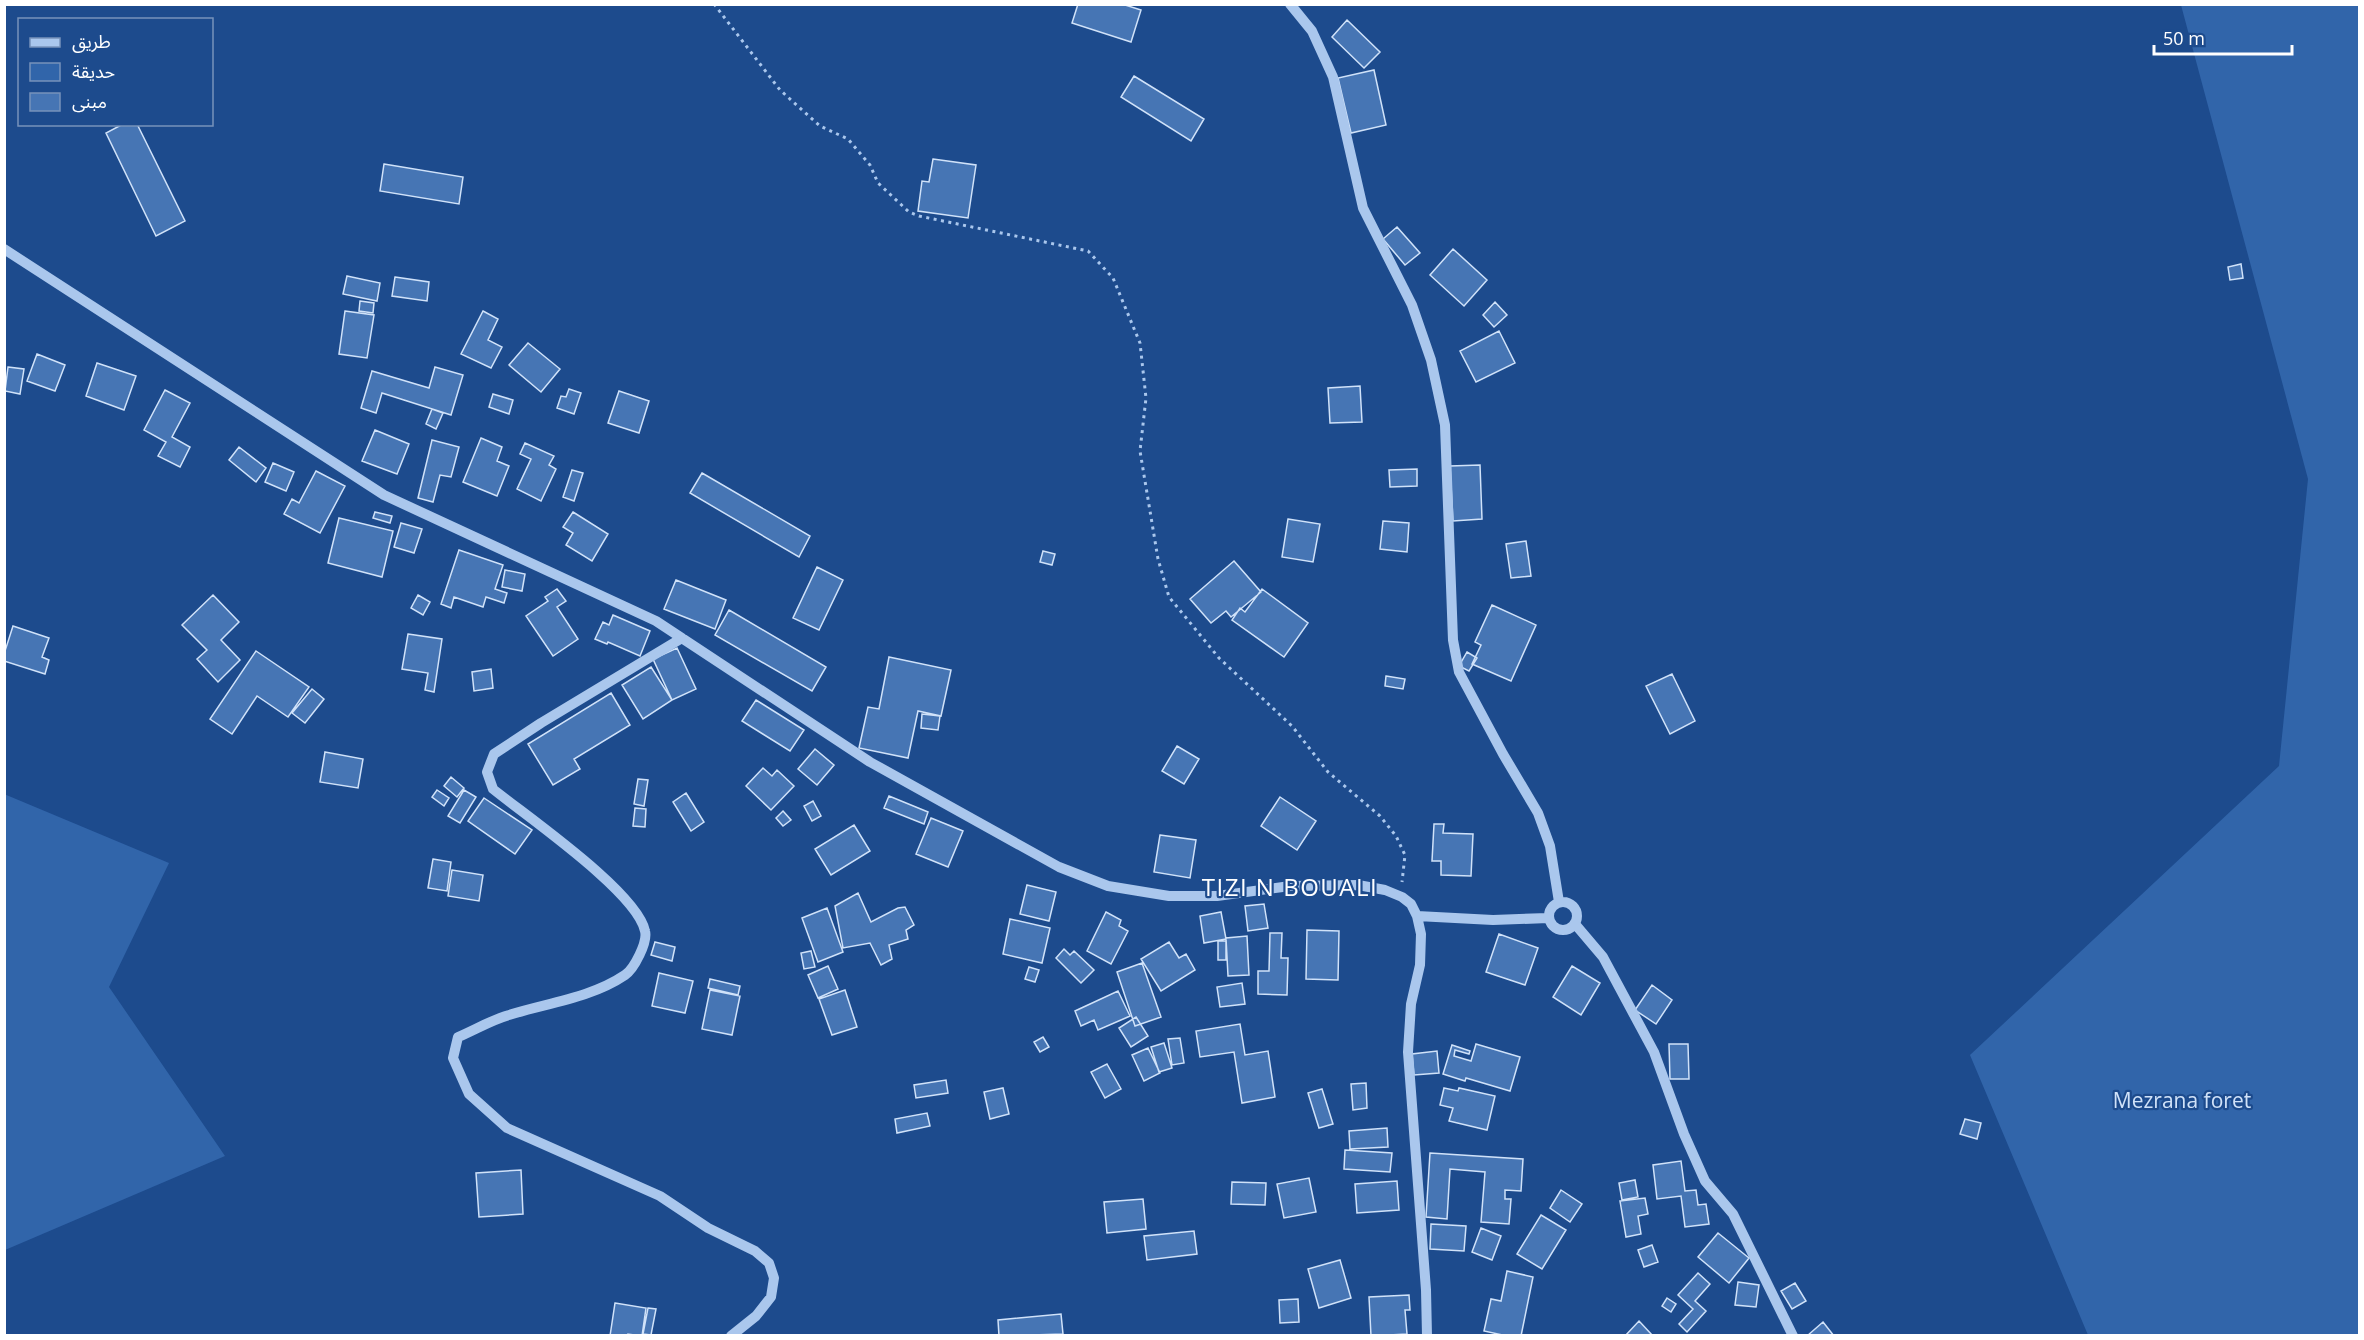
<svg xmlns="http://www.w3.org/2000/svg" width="2364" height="1340" viewBox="0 0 2364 1340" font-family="'Open Sans','Noto Sans Arabic',sans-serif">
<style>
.green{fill:#3165aa}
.building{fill:#4675b4;stroke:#d0e2f9;stroke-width:1.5}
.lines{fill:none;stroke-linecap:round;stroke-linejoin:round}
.path{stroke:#aac7ed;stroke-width:3;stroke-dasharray:3 4.5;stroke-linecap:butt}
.minor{stroke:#aac7ed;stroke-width:10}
.labels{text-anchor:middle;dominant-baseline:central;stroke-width:4.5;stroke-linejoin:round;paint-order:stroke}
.park-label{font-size:21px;fill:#d0e2f9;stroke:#1d4b8d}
.quarter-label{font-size:24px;letter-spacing:1.5px;fill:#fff;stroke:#1d4b8d}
</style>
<rect width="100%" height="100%" fill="#1d4b8d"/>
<path class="green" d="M2181,5H2359V1335H2088L1970,1055L2279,766L2308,479Z
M4,794L169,863L109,987L225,1156L5,1250Z"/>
<path class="building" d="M1078,4H1122L1141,10L1131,42L1072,23Z
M1347,20L1380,52L1364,68L1332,37Z
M1374,70L1386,125L1351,133L1338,78Z
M1134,76L1204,119L1191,141L1121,97Z
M123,124H137L185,221L156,236L106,133Z
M933,159L976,165L968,218L918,211L922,181L929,182Z
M384,164L463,177L459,204L380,191Z
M1397,227L1420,253L1405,265L1383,239Z
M1453,249L1487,280L1464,306L1430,275Z
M2241,264L2243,278L2230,280L2228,267Z
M347,276L380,283L377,301L343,294Z
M395,277L429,282L427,301L392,296Z
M360,301L374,303L373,313L359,311Z
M1495,302L1507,315L1494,327L1483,315Z
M345,311L374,315L367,358L339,354Z
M483,311L498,319L488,340L502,347L491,368L461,354Z
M1499,331L1515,363L1476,382L1460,351Z
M528,343L560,369L541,392L509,365Z
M37,354L65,365L55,391L27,381Z
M97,363L136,376L124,410L86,396Z
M8,367L24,369L20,394L5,391Z
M435,367L463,375L451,415L382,393L376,413L361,408L372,371L429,388Z
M1360,386L1362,422L1330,423L1328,388Z
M569,389L581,393L574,414L557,408L561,396L566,397Z
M165,390L190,403L172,437L190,447L180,467L158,456L166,442L144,430Z
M619,391L649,401L639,433L608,423Z
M493,394L513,400L509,414L489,407Z
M432,409L443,413L436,429L426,424Z
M375,430L409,444L397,474L362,461Z
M481,438L502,447L497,461L509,466L497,496L463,482Z
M432,440L459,447L451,477L440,475L433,502L418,498Z
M525,443L554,456L549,465L556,469L541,501L517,489L531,459L520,454Z
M239,447L266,468L256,482L229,460Z
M273,463L294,472L286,491L265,482Z
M1480,465L1482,519L1453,521L1450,466Z
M1417,469V486L1390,487L1389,470Z
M572,470L583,473L574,501L563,497Z
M316,471L345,486L320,533L284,514L292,499L299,503Z
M702,473L810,536L799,557L690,493Z
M375,512L392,516L390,523L373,518Z
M573,512L608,534L592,561L566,545L573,533L563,527Z
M339,518L393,531L382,577L328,563Z
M1288,519L1320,524L1313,562L1282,557Z
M1383,521L1409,523L1407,552L1380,549Z
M401,523L422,529L414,553L394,547Z
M1526,541L1531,576L1511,578L1506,544Z
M459,550L503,565L495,589L507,593L504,603L486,597L483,607L454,597L451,608L441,604Z
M1043,551L1055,554L1052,565L1040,562Z
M1234,561L1261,592L1231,617L1226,611L1211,623L1190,599Z
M817,567L843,580L819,630L793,618Z
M505,570L525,574L522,591L502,587Z
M676,580L726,600L715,629L664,609Z
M557,589L566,601L557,607L578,639L553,656L526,616L548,601L545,597Z
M1262,589L1308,623L1284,657L1232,620L1240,608L1245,612Z
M213,595L239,622L221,640L240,660L218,682L197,659L207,650L182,625Z
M418,595L430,602L423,615L411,608Z
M1492,605L1536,625L1511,681L1472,664L1481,645L1475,642Z
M729,610L826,667L812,691L715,635Z
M613,615L650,631L640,656L608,642L607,644L595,639L603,622L609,625Z
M13,626L49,638L42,657L49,660L45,674L4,661V654Z
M408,634L442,639L434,692L425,690L428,673L402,669Z
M677,648L696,689L672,700L653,659Z
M256,651L309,687L288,717L257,696L232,734L210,719Z
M1467,652L1477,658L1469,671L1459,666Z
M889,657L951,670L941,716L918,711L908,758L859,748L868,707L879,709Z
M651,667L672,700L643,719L622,685Z
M491,669L493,688L474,691L472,672Z
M1672,674L1695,721L1670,734L1646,686Z
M1386,676L1405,679L1403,689L1385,686Z
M312,689L324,699L305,723L292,713Z
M611,693L630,725L574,759L580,769L553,785L528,744Z
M756,700L804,730L790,751L742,721Z
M922,714L940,716L938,730L921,728Z
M1177,746L1199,759L1184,784L1162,771Z
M815,749L834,765L817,785L798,769Z
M325,752L363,759L358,788L320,782Z
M763,768L772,776L777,770L794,786L771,810L746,786Z
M451,777L464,788L457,797L444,786Z
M638,779L648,780L644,806L634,804Z
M437,790L449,798L444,806L432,797Z
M464,790L476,797L460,823L448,816Z
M686,793L704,822L691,831L673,802Z
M889,796L928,812L924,824L884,808Z
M1280,797L1316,821L1297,850L1261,826Z
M484,798L532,830L515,854L468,821Z
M813,801L821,816L812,821L804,806Z
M635,808L646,809L645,827L633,826Z
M783,811L791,820L783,826L776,818Z
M931,818L963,831L948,867L916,854Z
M1434,824H1444L1443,833L1473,834L1471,876L1441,875V861H1432Z
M854,825L870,851L831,875L815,849Z
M1160,835L1196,840L1190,878L1154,872Z
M433,859L451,862L447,891L428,888Z
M452,870L483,875L479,901L448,896Z
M1027,885L1056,892L1049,921L1020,914Z
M858,893L871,922L898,908L905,907L914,925L906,930L908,939L889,945L892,959L881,965L870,943L843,948L835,906Z
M1264,904L1268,928L1248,931L1245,906Z
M827,908L843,952L818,962L802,918Z
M1106,912L1121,920L1119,926L1128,931L1111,964L1087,951Z
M1221,912L1226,939L1204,943L1200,916Z
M1010,919L1050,928L1042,963L1003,954Z
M1307,930L1339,931L1338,980L1306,979Z
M1270,933H1282L1281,958H1288L1287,995L1258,994V971H1269Z
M1499,934L1538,948L1525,985L1486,972Z
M1247,936L1249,975L1228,976L1226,938Z
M1218,941H1226V960H1218Z
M655,942L675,947L672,961L651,955Z
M1169,942L1179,958L1186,954L1195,970L1161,991L1141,959Z
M1064,949L1070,955L1074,951L1094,970L1081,983L1056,958Z
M811,951L815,967L804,969L801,953Z
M1142,963L1161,1017L1135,1026L1117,972Z
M828,966L838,989L818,998L808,975Z
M1572,966L1600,983L1581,1015L1553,997Z
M1029,967L1039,970L1035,982L1025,979Z
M659,973L693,981L685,1013L652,1006Z
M710,979L740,986L738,995L708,988Z
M1242,983L1245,1004L1220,1007L1217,987Z
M1652,985L1672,1000L1656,1024L1635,1010Z
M710,990L740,996L732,1035L702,1029Z
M845,990L857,1027L832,1035L819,999Z
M1118,991L1130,1016L1098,1030L1094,1020L1081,1026L1075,1011Z
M1136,1017L1148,1036L1131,1047L1119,1028Z
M1240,1024L1245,1055L1268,1051L1275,1097L1242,1103L1234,1052L1200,1057L1196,1031Z
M1043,1037L1049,1047L1040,1052L1034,1042Z
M1180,1038L1184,1063L1172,1065L1168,1039Z
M1164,1043L1172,1068L1159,1072L1151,1047Z
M1476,1044L1520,1057L1510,1091L1466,1078L1465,1081L1443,1074L1452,1045L1470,1051L1469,1054L1455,1050L1454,1056L1471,1061Z
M1669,1044H1688L1689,1079H1670Z
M1148,1048L1160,1073L1144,1081L1132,1055Z
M1437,1051L1439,1073L1414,1075L1412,1054Z
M1107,1064L1121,1089L1105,1098L1091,1072Z
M946,1080L948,1093L916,1098L914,1085Z
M1366,1083L1367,1108L1353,1110L1351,1084Z
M1003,1088L1009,1114L990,1119L984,1092Z
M1444,1088L1458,1091L1459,1088L1495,1096L1487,1130L1449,1121L1453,1108L1440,1105Z
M1322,1089L1333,1124L1319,1128L1308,1093Z
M927,1113L930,1126L897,1133L895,1119Z
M1965,1119L1981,1123L1977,1139L1960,1134Z
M1387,1128L1388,1147L1350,1149L1349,1131Z
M1345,1150L1392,1153L1390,1172L1344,1169Z
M1430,1153L1523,1159L1521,1191L1505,1190V1199H1511L1509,1224L1481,1222L1485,1172L1450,1169L1447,1219L1426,1217Z
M1681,1161L1685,1191L1696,1190L1698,1205L1706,1204L1709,1224L1685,1227L1681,1196L1657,1199L1653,1165Z
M521,1170L523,1214L479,1217L476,1173Z
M1309,1178L1316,1212L1284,1218L1277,1184Z
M1635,1180L1638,1197L1622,1200L1619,1183Z
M1397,1181L1399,1210L1357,1213L1355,1184Z
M1232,1182L1266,1183L1265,1205L1231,1204Z
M1561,1190L1582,1204L1570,1222L1550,1208Z
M1645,1198L1648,1214L1638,1216L1641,1234L1626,1237L1620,1201Z
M1143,1199L1146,1229L1107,1233L1104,1202Z
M1541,1215L1566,1230L1542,1269L1517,1254Z
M1431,1224L1466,1226L1464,1251L1430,1249Z
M1481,1228L1501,1236L1492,1260L1472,1252Z
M1194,1231L1197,1254L1147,1260L1144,1236Z
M1718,1233L1749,1258L1729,1283L1698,1257Z
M1652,1245L1658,1262L1644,1267L1638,1250Z
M1340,1260L1351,1298L1319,1308L1308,1269Z
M1507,1271L1533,1277L1521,1336H1507L1484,1331L1491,1299L1501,1301Z
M1698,1273L1710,1284L1695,1301L1706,1311L1687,1332L1679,1324L1693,1309L1678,1295Z
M1738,1282L1759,1285L1756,1307L1735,1305Z
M1795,1283L1806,1301L1792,1309L1781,1291Z
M1409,1295L1410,1310H1405L1407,1334L1371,1336L1369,1297Z
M1667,1298L1676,1304L1671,1312L1662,1306Z
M1298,1299L1299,1322L1280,1323L1279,1300Z
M615,1303L646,1308L642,1336L628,1334V1336H610Z
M648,1308L656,1309L651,1335L643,1334Z
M1061,1314L1063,1334L999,1336L998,1320Z
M1639,1321L1653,1336H1625Z
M1823,1322L1834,1336H1807Z"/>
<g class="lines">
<path class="path" d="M714,4L780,90L820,126L848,139L870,165L878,183L909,212L919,216L1088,251L1113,278L1140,343L1146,398L1140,451L1158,559L1169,597L1219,658L1292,726L1328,772L1380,816L1396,836L1405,855L1402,882"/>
<path class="minor" d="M1290,4L1312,31L1333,77L1363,208L1412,305L1431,360L1445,425L1453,640L1459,672L1503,754L1538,813L1550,846L1559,902
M4,249L384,495L656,621L870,762L1059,867L1108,886L1169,896H1217L1290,886L1358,885L1385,890L1402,897L1411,904L1417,916L1421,934L1420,965L1411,1004L1408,1052L1426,1290L1427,1336
M682,638L541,723L494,754L487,772L493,789C526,816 637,892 645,931C648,942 634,969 625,975C591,998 547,1003 509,1015C491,1020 475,1030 458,1037L453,1058L469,1094L507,1128L660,1196L708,1228L755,1251L769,1263L774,1278L771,1297L756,1316L731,1336
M1549 916a14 14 0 1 1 28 0a14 14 0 1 1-28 0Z
M1417,916L1493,920L1548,918
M1575,924L1603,957L1654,1052L1684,1134L1705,1181L1733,1214L1793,1336"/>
</g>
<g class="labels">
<g class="park-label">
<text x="2182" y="1100">Mezrana foret</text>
</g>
<g class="quarter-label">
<text x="1290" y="886">TIZI N BOUALI</text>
</g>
</g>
<rect width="2364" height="1340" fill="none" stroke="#ffffff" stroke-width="12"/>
<rect x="18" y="18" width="195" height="108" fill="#1d4b8d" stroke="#7793bb" stroke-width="1.5"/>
<rect x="30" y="38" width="30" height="9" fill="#aac7ed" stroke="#7793bb" stroke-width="1.5"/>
<text x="72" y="48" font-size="18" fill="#ffffff">طريق</text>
<rect x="30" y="63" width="30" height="18" fill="#3165aa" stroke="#7793bb" stroke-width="1.5"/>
<text x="72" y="78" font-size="18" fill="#ffffff">حديقة</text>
<rect x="30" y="93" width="30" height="18" fill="#4675b4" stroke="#7793bb" stroke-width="1.5"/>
<text x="72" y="108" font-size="18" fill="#ffffff">مبنى</text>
<path d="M2154 45v9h138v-9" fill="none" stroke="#ffffff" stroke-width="3"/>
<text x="2163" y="45" font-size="18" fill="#ffffff" stroke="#1d4b8d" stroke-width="4.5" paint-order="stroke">50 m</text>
</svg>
